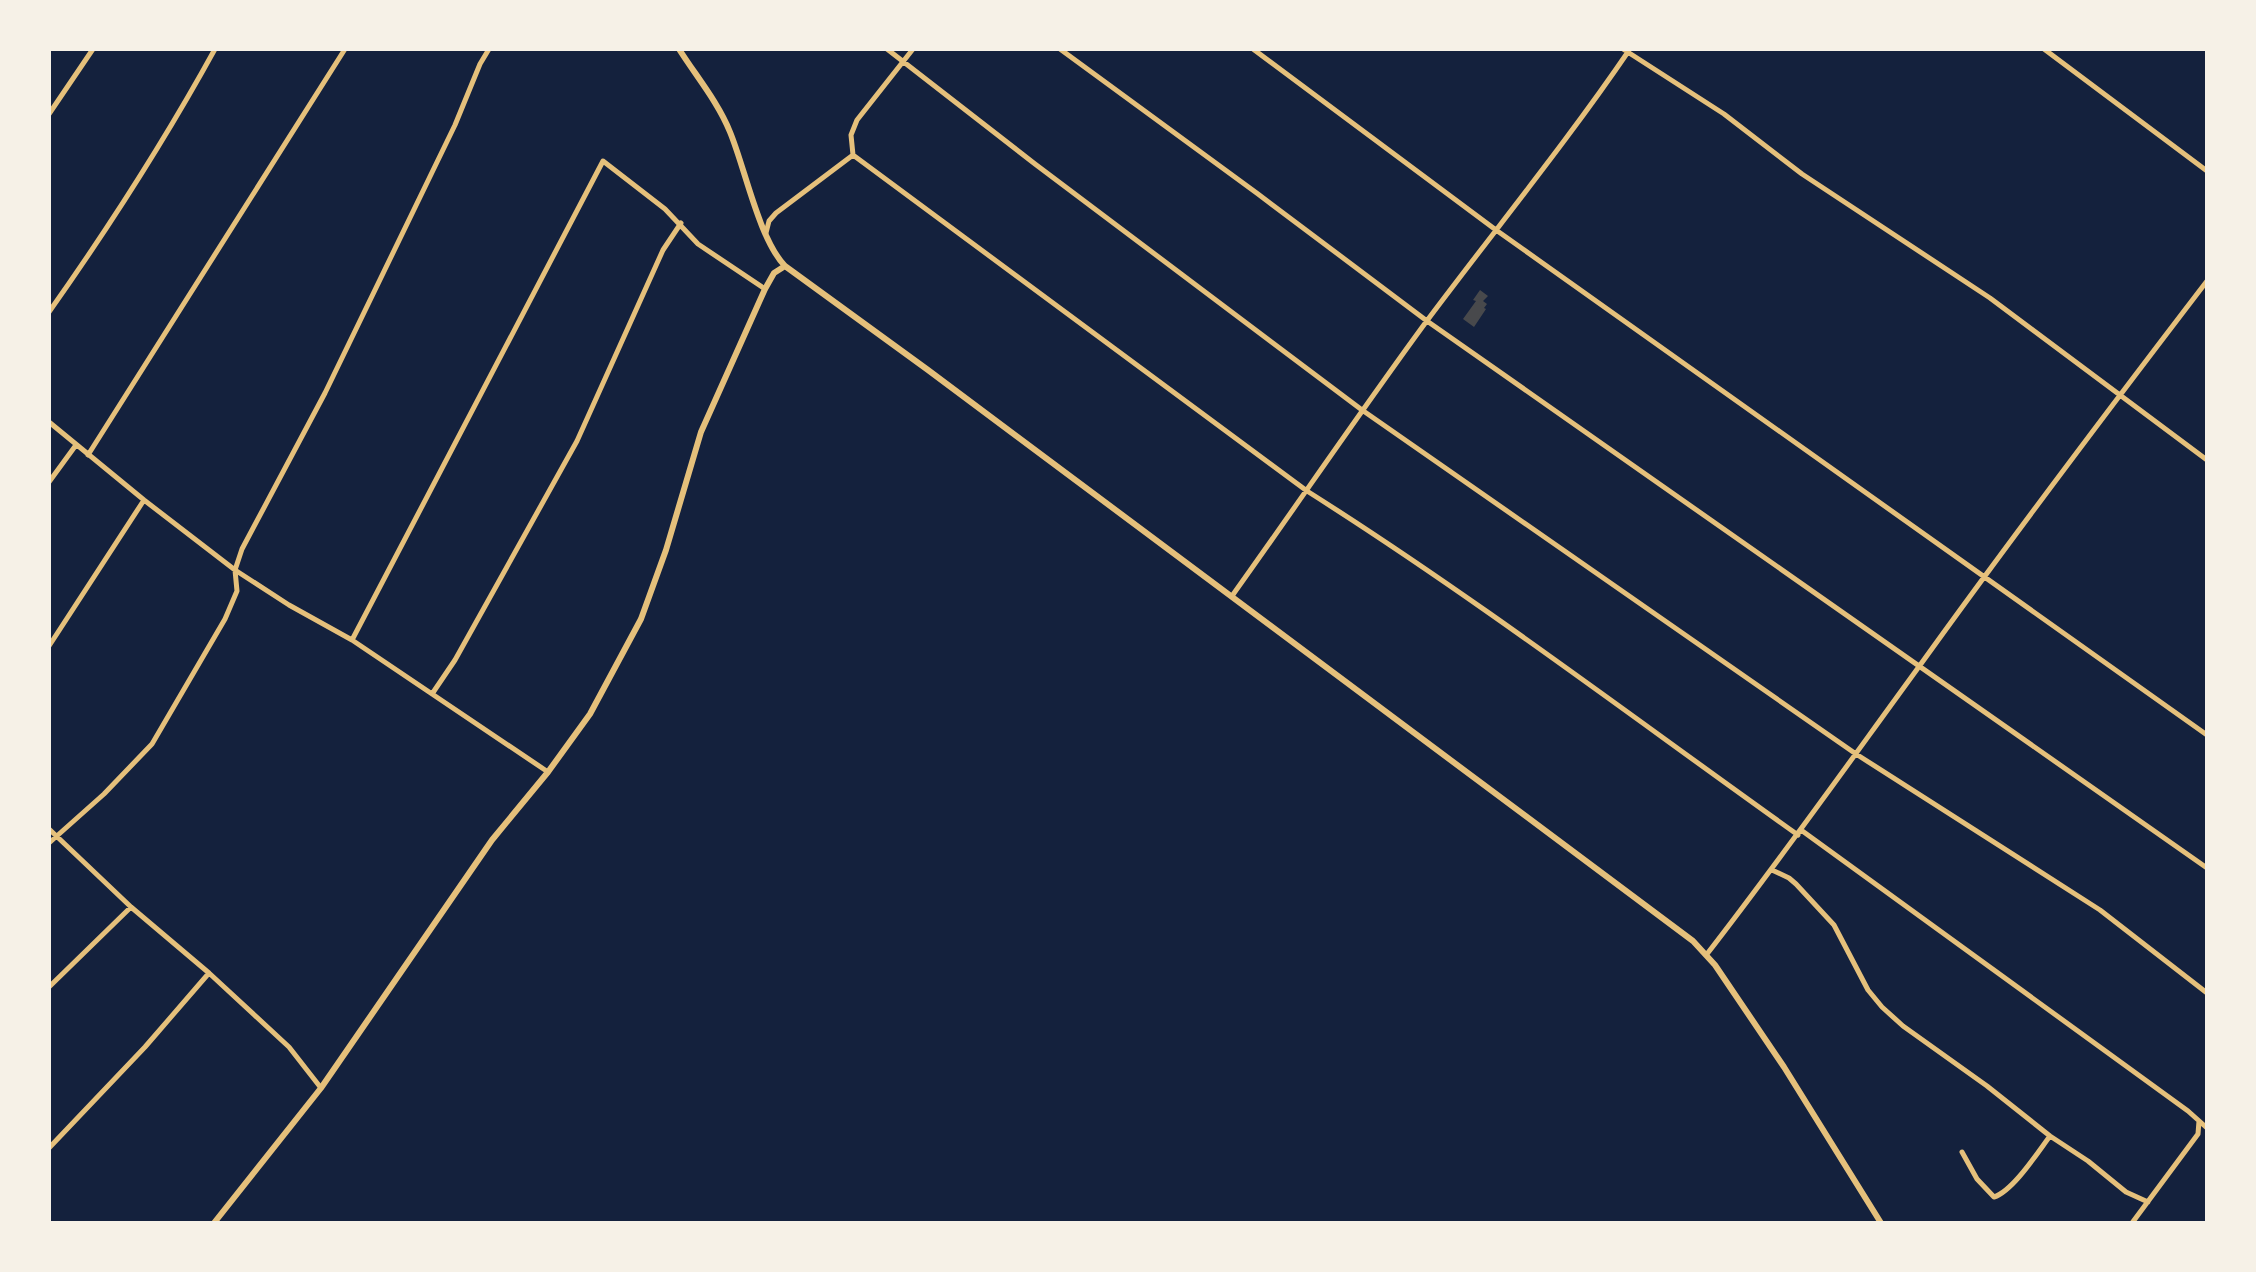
<svg xmlns="http://www.w3.org/2000/svg" width="2256" height="1272" viewBox="0 0 2256 1272" font-family="'Alegreya Sans',sans-serif">
<style>
.building{fill:#48494c}
.lines{fill:none;stroke-linecap:round;stroke-linejoin:round}
.minor{stroke:#e5c07b;stroke-width:5}
.tertiary{stroke:#e5c07b;stroke-width:6}
</style>
<rect width="100%" height="100%" fill="#14213d"/>
<path class="building" d="M1480,290L1488,296L1483,301L1487,304L1484,308L1486,309L1474,327L1463,319L1476,301L1473,300Z"/>
<g class="lines">
<path class="minor" d="M887,49L1035,164L1362,410L1856,754L2100,910L2207,993
M1060,49L1258,194L1427,321L2207,868
M1253,49L1496,230L2207,735
M1623,49L1724,114L1802,174L1990,298L2207,460
M2044,49L2207,171
M49,114L93,49
M853,155L1307,491C1476,598 1635,719 1798,835
M853,155L851,135L857,120L913,49
M766,233L769,221L776,213L853,155
M49,312C109,227 165,140 215,49
M49,422L144,500L235,570L289,605L352,640L548,772
M88,455L345,49
M49,482L76,445
M1232,596C1297,505 1360,412 1426,322C1494,231 1566,143 1630,49
M352,640L603,161L665,209L698,244L765,289
M49,646L144,500
M432,694L455,660L577,441L663,250L681,223
M49,829L131,907L209,973L289,1047L321,1088
M1801,830L2188,1111L2207,1128
M49,843L104,794L152,744L225,619L237,591L235,570L242,549L325,393L455,125L480,64L489,49
M1772,870L1789,878L1796,884L1834,925L1868,990L1882,1007L1903,1026L1987,1086L2050,1136L2088,1161L2126,1192L2148,1202
M1707,954C1780,860 1848,764 1918,668C2012,537 2109,409 2207,281
M49,987L131,907
M49,1148L145,1047L209,973
M1962,1152L1977,1179L1994,1197C2013,1191 2038,1152 2050,1136
M2132,1223L2198,1134L2199,1121"/>
<path class="tertiary" d="M679,49C696,76 718,102 730,132C745,168 759,239 785,266L928,370L1693,941L1715,965L1784,1067L1881,1223
M214,1223L321,1088L492,840L548,772L590,714L641,619L666,550L701,432L765,289L774,273L785,266"/>
</g>
<rect width="2256" height="1272" fill="none" stroke="#f6f1e7" stroke-width="102"/>
</svg>
